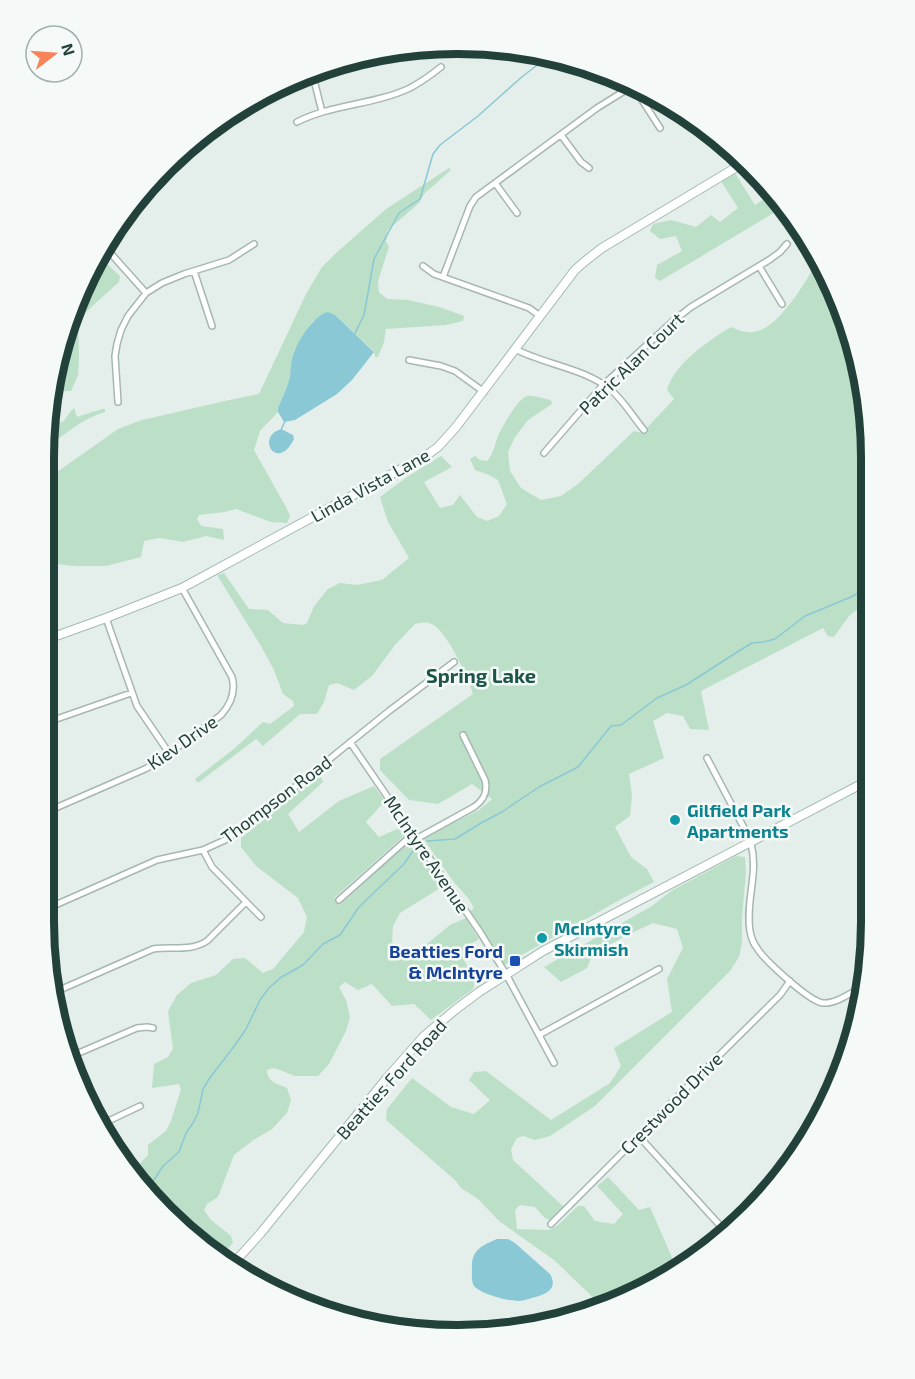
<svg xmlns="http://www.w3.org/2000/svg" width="915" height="1379" viewBox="0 0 915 1379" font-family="'Exo 2',sans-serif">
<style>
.green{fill:#bce0c7}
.water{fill:#8ac8d5}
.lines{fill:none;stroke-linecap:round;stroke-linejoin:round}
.stream{stroke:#8ac8d5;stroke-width:1.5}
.street-casing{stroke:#a6b7b2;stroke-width:8}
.secondary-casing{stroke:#a2bbb2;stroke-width:10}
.street{stroke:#fff;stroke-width:5}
.secondary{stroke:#fff;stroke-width:8}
.culture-dot{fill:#0f9aa8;stroke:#f5faf8;stroke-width:2}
.transit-dot{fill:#1a4fb4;stroke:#f5faf8;stroke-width:2}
.labels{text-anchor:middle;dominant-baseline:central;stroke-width:5;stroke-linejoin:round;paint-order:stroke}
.street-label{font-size:18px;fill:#22413a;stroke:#f5faf8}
.culture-label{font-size:18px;font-weight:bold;fill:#0d838f;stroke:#f5faf8;text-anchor:start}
.transit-label{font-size:18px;font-weight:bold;fill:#164399;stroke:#f5faf8;text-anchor:end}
.neighbourhood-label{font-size:20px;font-weight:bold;fill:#1d5548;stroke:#f5faf8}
.rim{fill:none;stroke:#22413a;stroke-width:8}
</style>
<rect width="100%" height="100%" fill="#e4eeea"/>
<path class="green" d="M449,168L451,170L425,193L419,203L388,230L386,241L389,247L378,281L379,292L387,299L408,300L439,307L464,316L463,321L446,325L386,329L384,342L378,357H375L374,351L335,315L333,314L313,321L303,335L294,351L290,378L278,408V412L260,431L254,450L287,509L290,516L287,523L271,522L236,509L224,512L199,515L197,519L201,526L223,529L224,540L206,536L183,542L159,538L144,541L141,557L106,566H75L46,563L47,479L118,429L142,420L225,401L259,394L306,294L322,267L335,254L386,209Z
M735,173L755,205L774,193L786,206L802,231L797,230L788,211L782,208L660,281L655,278L657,265L682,251L676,236L660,239L650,231L653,224L671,220L696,227L711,215L720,222L738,208L721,181Z
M819,259L829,275L857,351L871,431L870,600L849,616L834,637L828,636L823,628L701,691L709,730L690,729L683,716L667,713L653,721L664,758L629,774L632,796L630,816L615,827L631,857L647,869L654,882L625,897L504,965L470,911L474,908L468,898L453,881L423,838L479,810L492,799L472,784L438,804L409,800L380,770V759L473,694C469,679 445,626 429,623C425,622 419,623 415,624L395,645L372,676L354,690L337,683L329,685L324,702L317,714H300L263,746L256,739L198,783L195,779L235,748L263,722L270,724L294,706L293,701L283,694L274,670L261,646L217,575L224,573L249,609L268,610L283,623L303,625L307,623L314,606L328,589L340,583L357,585L382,580L409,558L388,522L380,497L407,477L441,456L452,467L424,482L440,508L453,505L460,495L477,517L487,521L499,516L507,504L498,480L489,475L475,470L470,459L475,456L480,460L487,461C493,454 494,448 497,439C500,430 518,398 527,396C534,395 544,399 551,400L552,404L528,420L515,437L508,452L510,471L521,488L541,500L561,496L578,484L634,431L642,433L674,399L667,390C675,363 708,341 731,327C740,331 748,334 758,331C782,324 807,279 819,259Z
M108,265L120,276L119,282L88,310L78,324L79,357L78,375L71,391H51L84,280L103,266Z
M74,408L77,417L102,409H105V412C83,418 65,434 47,448V424L63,422L71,411Z
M321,776L323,782L288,814L299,832L339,801L374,786L385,801L366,822L379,837L402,827L406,834L334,898L340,905L407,843L415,844L426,857L445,885L400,913L393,926L392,942L406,956L416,953L450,925L466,918L479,939L460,952L475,981L473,989L431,1020L414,1004L392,1006L372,984L358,990L345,982L339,987L346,1000L350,1017L346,1031L329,1064L318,1076H295L274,1068L267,1070C267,1082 278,1084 287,1088L291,1100L287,1113L272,1129L252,1141L234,1155L218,1197L207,1204L204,1210L211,1220L231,1236L233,1243L223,1254L217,1256L205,1250L132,1172L148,1155V1145L166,1131L171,1121L181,1089L179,1084L152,1088L154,1064L168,1057L173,1049L168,1011L177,995L191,983L216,975L233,959L245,958L263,973L273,969L304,932L307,917L298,898L256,866L241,847V838L315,777Z
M736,856L745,857L746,872L742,918V943L739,957L730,971L595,1106L550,1136L535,1140L523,1136L517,1138L511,1149L513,1160L564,1207L550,1220L545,1218L535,1207L520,1205L515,1210L517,1229L548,1230L557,1226L578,1206H584L595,1221L614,1224L623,1214L597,1186L608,1177L639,1210L650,1207L674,1262L679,1268L665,1280L602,1306L554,1260L499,1221L478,1199L461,1188L455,1180L386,1120L387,1109L412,1078L451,1107L474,1114L490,1100L469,1080L474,1072L486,1071L551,1120L610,1083L621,1066L614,1048L672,1012L667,979L683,948L677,929L653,923L627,935L593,954L587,968L561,982L544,967L652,906L671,891Z"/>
<path class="water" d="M328,312L335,315L374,352L352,380L337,394L295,420L284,422L278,412V408C282,398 287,388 290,377C291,368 291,358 295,350C300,337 315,315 328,312Z
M281,429L293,435L294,439C277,473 255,437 281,429Z
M497,1239H508L515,1243L550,1274C559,1290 544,1295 532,1298C527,1299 522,1301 518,1301C508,1301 481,1294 474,1286C471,1281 472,1273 472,1268C471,1250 483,1245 497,1239Z"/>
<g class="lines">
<path class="stream" d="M354,335L364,315L374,259L399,213L420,199L433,154L440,145L478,116L523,76L549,56
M281,430L285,421
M427,841L455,839L481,823L502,812L539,787L578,767L611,726L621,725L657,698L686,685L742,649L752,643L763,642L775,639L805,616L851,597L870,586
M143,1184L150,1186L163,1166L179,1152L186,1133L193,1123L198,1113L203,1089L209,1079L235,1045L246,1029L260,1000L269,988L280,978L303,965L323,944L340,935L359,907L404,864L414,849"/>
<g class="street-casing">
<path id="street" d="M312,72L322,112
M633,86L660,128
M297,122C332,104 374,105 410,88C421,82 431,75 441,67
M561,135L581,162L589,168
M495,183L517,213
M106,245L113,256L146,293
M92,266L110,253
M423,266L434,274L529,308L540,316
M759,266L782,304
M194,271L212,326
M443,277L470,206L476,197L597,108L634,85
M515,349C546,365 584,368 611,390C624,401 633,417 644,430
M409,360L441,366L455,371L484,392
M118,402L115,356L117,344L121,330L128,316L146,293L162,283L184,274L229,260L254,244
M544,453L603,385L672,322L691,307L769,260L780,252L787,244
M106,618L137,706L169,753
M45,723L131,693
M350,742L480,932L506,974L554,1063
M707,758C717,777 727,796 737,815C742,824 748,834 751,844C759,873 745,902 750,931C751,937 753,943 757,948C764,960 810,1002 823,1003C837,1004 853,991 865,985
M44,813L145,769L156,763L221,715C231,704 236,692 232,677L182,588
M416,839L474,807C484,800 488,792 485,780L463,735
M203,850L212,867L261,917
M339,900L413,834
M44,910L157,860L203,850L225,840L264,812L389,711L454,662
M55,992L153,949C172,946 190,952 207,941L246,902
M539,1035L659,969
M67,1058L137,1028L147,1027L153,1028
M100,1125L140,1106
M642,1136L645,1143L725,1231
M551,1224L630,1145L642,1136L645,1130L661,1113L780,995L790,981
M722,1227L783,1173"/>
</g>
<g class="secondary-casing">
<path id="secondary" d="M45,640L106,618L182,588L427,455L438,447L456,427L575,270L584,262L602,248L745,162
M232,1265L260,1234L387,1078L424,1036L455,1010L479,992L543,951L869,780"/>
</g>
<use href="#street" class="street"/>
<use href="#secondary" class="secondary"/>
</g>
<g class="culture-dot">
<circle cx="675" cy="820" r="6"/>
<circle cx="542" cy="938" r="6"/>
</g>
<rect class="transit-dot" x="509" y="955" width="12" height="12" rx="3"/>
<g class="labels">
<g class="street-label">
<text transform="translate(631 363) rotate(-44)">Patric Alan Court</text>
<text transform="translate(370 485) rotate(-29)">Linda Vista Lane</text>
<text transform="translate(182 742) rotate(-35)">Kiev Drive</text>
<text transform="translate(276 799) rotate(-37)">Thompson Road</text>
<text transform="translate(427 854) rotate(56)">McIntyre Avenue</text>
<text transform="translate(391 1079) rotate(-48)">Beatties Ford Road</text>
<text transform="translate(671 1103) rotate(-45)">Crestwood Drive</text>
</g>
<g class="culture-label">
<text x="687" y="810">Gilfield Park<tspan x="687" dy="21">Apartments</tspan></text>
<text x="554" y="928">McIntyre<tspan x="554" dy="21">Skirmish</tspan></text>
</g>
<g class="transit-label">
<text x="503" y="951">Beatties Ford<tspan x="503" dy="21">&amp; McIntyre</tspan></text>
</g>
<g class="neighbourhood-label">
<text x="481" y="675">Spring Lake</text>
</g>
</g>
<path d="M0 0H915V1379H0ZM457 54H458A403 403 0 0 1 861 457V922A403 403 0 0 1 458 1325H457A403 403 0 0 1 54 922V457A403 403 0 0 1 457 54Z" fill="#f5faf8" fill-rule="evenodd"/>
<path class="rim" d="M457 54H458A403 403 0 0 1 861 457V922A403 403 0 0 1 458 1325H457A403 403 0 0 1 54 922V457A403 403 0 0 1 457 54Z"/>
<g transform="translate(54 54) rotate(73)"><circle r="28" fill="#f5faf8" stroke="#a1b0ac" stroke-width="1.5"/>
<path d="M0-4.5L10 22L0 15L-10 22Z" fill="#f88358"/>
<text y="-9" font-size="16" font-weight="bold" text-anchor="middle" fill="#22413a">N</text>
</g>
</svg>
